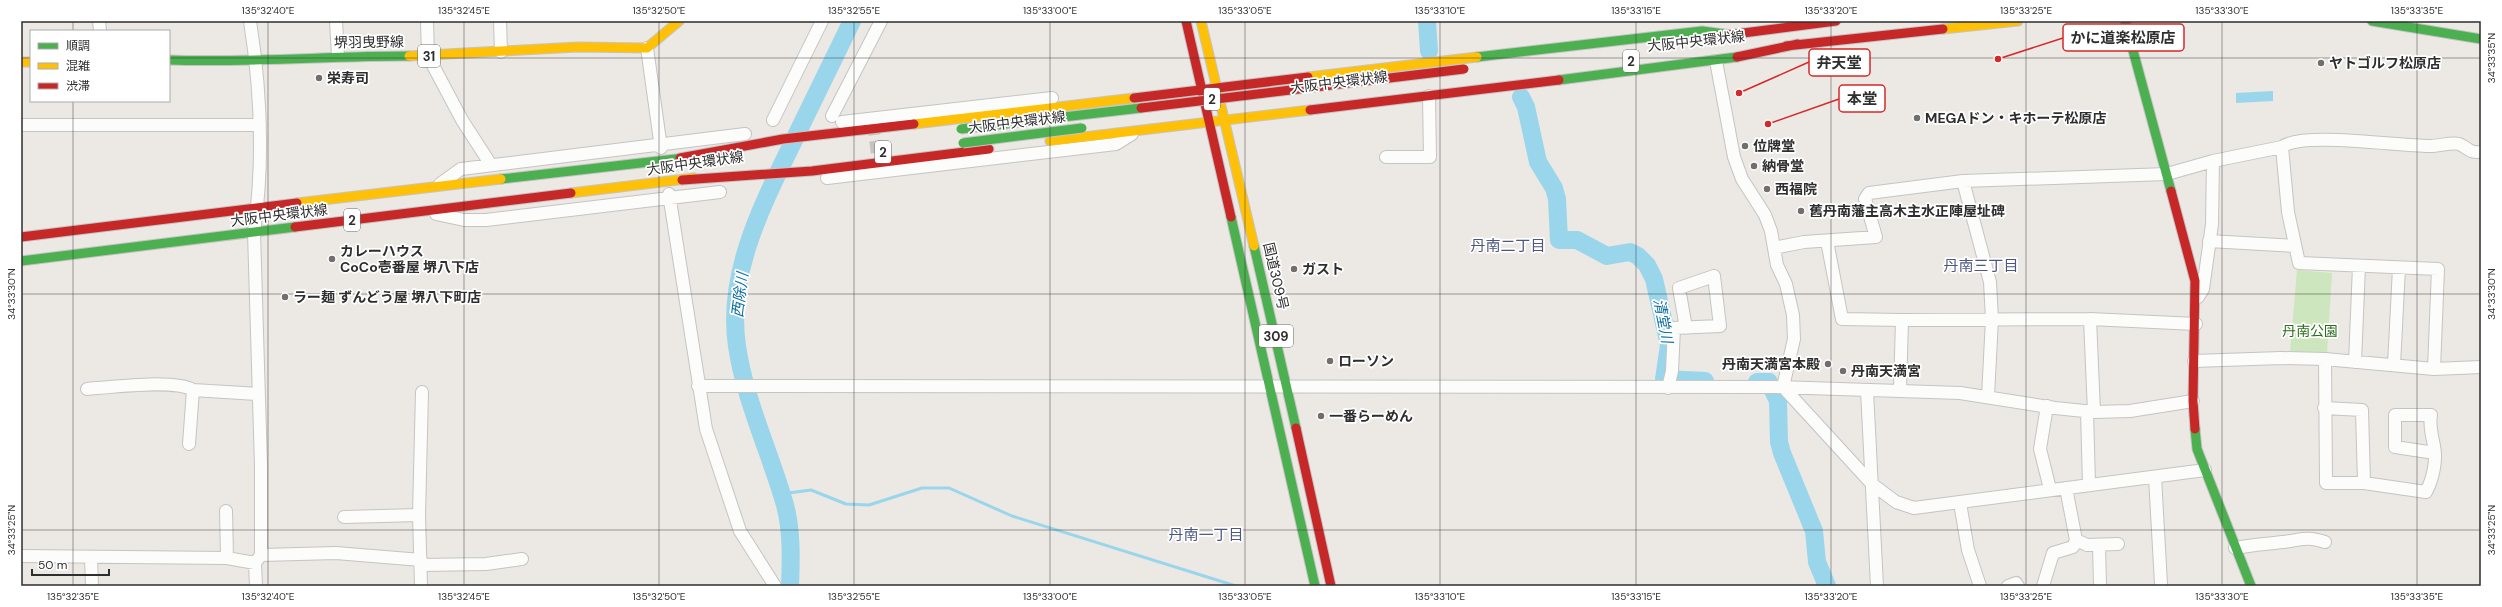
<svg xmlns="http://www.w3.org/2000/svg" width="2502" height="607" viewBox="0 0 2502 607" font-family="'DM Sans','Noto Sans JP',sans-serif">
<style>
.green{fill:#cee6be}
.water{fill:#99d6ec}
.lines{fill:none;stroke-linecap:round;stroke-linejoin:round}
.stream{stroke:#99d6ec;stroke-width:3}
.river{stroke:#99d6ec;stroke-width:18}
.street-tunnel{stroke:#c6c3c0;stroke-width:12;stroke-dasharray:12 6;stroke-linecap:butt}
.street-casing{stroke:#c5c4c5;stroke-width:14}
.fast-casing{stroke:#c5c4c5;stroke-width:11}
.slow-casing{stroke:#c5c4c5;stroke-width:11}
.jam-casing{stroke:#c5c4c5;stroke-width:11}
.street{stroke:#fcfcfb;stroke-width:12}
.fast{stroke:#4caf50;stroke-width:9}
.slow{stroke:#ffc107;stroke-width:9}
.jam{stroke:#c62828;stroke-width:9}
.fast-bridge-casing{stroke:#c6c5c4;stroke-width:11;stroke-linecap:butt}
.jam-bridge-casing{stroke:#c6c5c4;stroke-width:11;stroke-linecap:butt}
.fast-bridge{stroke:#4caf50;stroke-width:9}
.jam-bridge{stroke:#c62828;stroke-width:9}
.ticks{fill:none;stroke:#2e2e2e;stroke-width:1;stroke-opacity:0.45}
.poi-dot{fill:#706f6e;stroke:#fff;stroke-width:1.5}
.labels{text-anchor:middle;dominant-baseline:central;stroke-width:3.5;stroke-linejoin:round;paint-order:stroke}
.shield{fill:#fff;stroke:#6d6d6d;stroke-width:1}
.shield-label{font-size:13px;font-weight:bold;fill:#2e2e2e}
.street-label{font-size:14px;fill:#2e2e2e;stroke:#fff}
.poi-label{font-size:14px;font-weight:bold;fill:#2e2e2e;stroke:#fff;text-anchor:start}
.park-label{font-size:14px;fill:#2c6e1b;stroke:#fff}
.neighbourhood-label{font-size:15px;fill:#4d5680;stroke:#fff}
.water-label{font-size:15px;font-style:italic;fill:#0d6fa3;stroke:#fff}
.leader{fill:none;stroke:#d62828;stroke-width:1.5}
.callout-dot{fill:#d62828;stroke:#fff;stroke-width:1.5}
.callout{fill:#fff;stroke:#d62828;stroke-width:1.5}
.callout-label{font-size:15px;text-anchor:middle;font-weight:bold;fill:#2e2e2e}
.neatline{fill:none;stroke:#2e2e2e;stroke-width:1.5}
.ticks-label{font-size:10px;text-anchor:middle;fill:#2e2e2e}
</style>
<rect width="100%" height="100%" fill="#ece8e4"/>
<path class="green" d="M2297,270L2332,273L2327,353L2290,352Z"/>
<path class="water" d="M2273,91V101L2236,103V93Z"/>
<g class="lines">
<path class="stream" d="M781,494L811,490L846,504L869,505L922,488H949L1012,516L1236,586"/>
<path class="river" d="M1427,21L1429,51
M1521,97L1526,107L1538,162L1554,188L1557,199L1559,240H1577L1607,256L1630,252L1638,256L1647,265L1654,279L1669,345L1664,379L1705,381
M1757,382H1769L1778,401L1779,442L1782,453L1814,531L1817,562L1827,586
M790,586C791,560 792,531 785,505C770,452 745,401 737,346C726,272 764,202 795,138C814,99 833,60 852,21"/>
<path class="street-tunnel" d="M873,123L879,170"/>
<g class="street-casing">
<path id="street" d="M99,21L100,31
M250,21C261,91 264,162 254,232L261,466V555L255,563L256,586
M336,21L338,56
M427,21L428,56L462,120L491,165
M500,21L501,52
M647,48L661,148
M1716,61L1734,157L1742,179L1765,215L1771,231L1777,265L1786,284L1793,315L1794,339L1783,387
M832,116L881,21
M773,120L822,21
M842,122L1052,98
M21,125H260
M1386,157H1430L1429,96
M827,178L1116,144L1132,134
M1963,181L1990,282L1992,319L1988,396
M440,184L461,169L745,134
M669,194L706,429L740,531L775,586
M436,214L464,220H486L720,192
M1827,241L1842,319L1902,320
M2209,241L2295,246
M1774,248L1804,242L1876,237L1865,199L1869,193L1963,181L2167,174L2213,161
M2198,297L2203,289L2212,224L2213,161L2282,147
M2090,319L2094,412
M2325,359L2326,483H2364L2426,492C2433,479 2437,460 2434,446C2432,435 2429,426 2431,415H2395V447L2435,453
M2194,361L2281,358L2325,359L2434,369L2481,367
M2355,362L2359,266
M2394,365L2399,268
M2434,369L2438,269L2299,263L2288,212L2282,147C2302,131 2403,147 2431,146C2439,146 2451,142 2459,144C2469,148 2468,153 2481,152
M698,386L1775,387L1900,391L1902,320L2090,319L2196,324
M1783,387L1872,484L1896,502L1914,508L2205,470
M1668,388L1672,371L1674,328L1720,326L1714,276L1679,288L1686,328
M87,389C110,387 175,379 193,390
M1867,391L1877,586
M1900,391L1960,393L2055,408L2094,412L2130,411L2193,401
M2047,406L2040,449L2050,489
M2324,408L2362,410L2364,483
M2087,411L2089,485
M189,444L193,390L258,394
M2155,477L2161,584
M1960,503L1968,550L1980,586
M226,511L227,558
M344,517L419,515
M2076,540L2087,545L2118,544
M2099,545L2100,586
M2235,548C2251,545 2267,544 2283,542C2302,540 2305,536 2325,542
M261,555L336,553L421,560
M21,556L227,558L255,563
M91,557L92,586
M421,565L486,564L522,559
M421,586L419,515L422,392
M2008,586L2016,583L2018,586
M2043,586L2053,553L2073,547L2076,540L2066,488"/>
</g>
<g class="fast-casing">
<path id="fast" d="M2125,21L2171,191
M2372,21L2481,39
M1477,57L1702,31L1732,35
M169,60C249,63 329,56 409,56
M1559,80L1737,57
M501,179L693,157
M1231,217L1315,586
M1254,246L1296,428
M21,261L295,227
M2195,429L2197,449L2251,586"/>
</g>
<g class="slow-casing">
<path id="slow" d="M1201,21L1254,246
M1943,29L2018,21
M409,56L578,47L647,48L679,21
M21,62H31
M1308,77L1477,57
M914,124L1134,98
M1050,141L1310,110
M571,193L694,178
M297,203L501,179"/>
</g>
<g class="jam-casing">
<path id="jam" d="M1186,21L1231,217
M1720,36L1836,21
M1786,46L1943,29
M1737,57L1798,44
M1134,98L1308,77
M1310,110L1559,80
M680,158L783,139L914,124
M682,180L812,171L989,149
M2171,191L2195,281L2193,401L2195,429
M295,227L571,193
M21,237L297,203
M1296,428L1331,586"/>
</g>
<use href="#street" class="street"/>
<use href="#fast" class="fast"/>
<use href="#slow" class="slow"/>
<use href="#jam" class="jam"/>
<g class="fast-bridge-casing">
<path id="fast-bridge" d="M961,129L1141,108
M963,143L1082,128"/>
</g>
<g class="jam-bridge-casing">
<path id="jam-bridge" d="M1141,108L1464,69"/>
</g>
<use href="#fast-bridge" class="fast-bridge"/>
<use href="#jam-bridge" class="jam-bridge"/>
</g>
<path class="ticks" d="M73,21V31M268,21V586M464,21V586M659,21V586M854,21V586M1050,21V586M1245,21V586M1440,21V586M1636,21V586M1831,21V586M2026,21V586M2222,21V586M2417,21V586M21,58H31M169,58H2481M73,101V586M21,294H2481M21,530H2481"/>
<g class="poi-dot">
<circle cx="2321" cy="63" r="4"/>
<circle cx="319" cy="78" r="4"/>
<circle cx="1917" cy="118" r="4"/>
<circle cx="1745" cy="146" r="4"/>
<circle cx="1754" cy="166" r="4"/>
<circle cx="1767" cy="189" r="4"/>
<circle cx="1801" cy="211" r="4"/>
<circle cx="332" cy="259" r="4"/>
<circle cx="1294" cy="269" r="4"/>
<circle cx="285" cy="297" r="4"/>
<circle cx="1330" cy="361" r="4"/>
<circle cx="1828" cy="364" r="4"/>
<circle cx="1843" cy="371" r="4"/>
<circle cx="1321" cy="416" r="4"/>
</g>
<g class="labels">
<g class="shield">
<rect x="418" y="45" width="22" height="22" rx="3"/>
<rect x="1623" y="50" width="16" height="22" rx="3"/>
<rect x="1204" y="88" width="16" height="22" rx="3"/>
<rect x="875" y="141" width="16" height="22" rx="3"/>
<rect x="344" y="209" width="16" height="22" rx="3"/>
<rect x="1259" y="325" width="34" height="22" rx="3"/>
</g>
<g class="shield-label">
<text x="429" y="56">31</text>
<text x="1631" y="61">2</text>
<text x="1212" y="99">2</text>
<text x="883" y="152">2</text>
<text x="352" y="220">2</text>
<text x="1276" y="336">309</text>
</g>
<g class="street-label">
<text transform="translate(1696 41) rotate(-6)">大阪中央環状線</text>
<text transform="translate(369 42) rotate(-1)">堺羽曳野線</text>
<text transform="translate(1339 82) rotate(-7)">大阪中央環状線</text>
<text transform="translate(1017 122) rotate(-7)">大阪中央環状線</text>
<text transform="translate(695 163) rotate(-8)">大阪中央環状線</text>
<text transform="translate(279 215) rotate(-7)">大阪中央環状線</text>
<text transform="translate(1276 276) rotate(77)">国道309号</text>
</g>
<g class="poi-label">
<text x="2329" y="63">ヤトゴルフ松原店</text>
<text x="327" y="78">栄寿司</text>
<text x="1925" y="118">MEGAドン・キホーテ松原店</text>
<text x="1753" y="146">位牌堂</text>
<text x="1762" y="166">納骨堂</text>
<text x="1775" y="189">西福院</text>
<text x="1809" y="211">舊丹南藩主高木主水正陣屋址碑</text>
<text x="340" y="251">カレーハウス<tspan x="340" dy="16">CoCo壱番屋 堺八下店</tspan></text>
<text x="1302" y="269">ガスト</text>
<text x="293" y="297">ラー麺 ずんどう屋 堺八下町店</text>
<text x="1338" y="361">ローソン</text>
<text x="1820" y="364" text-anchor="end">丹南天満宮本殿</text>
<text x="1851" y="371">丹南天満宮</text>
<text x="1329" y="416">一番らーめん</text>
</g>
<g class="park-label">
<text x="2310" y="331">丹南公園</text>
</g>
<g class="neighbourhood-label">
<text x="1508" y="246">丹南二丁目</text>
<text x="1981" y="266">丹南三丁目</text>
<text x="1206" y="535">丹南一丁目</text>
</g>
<g class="water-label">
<text transform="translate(740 295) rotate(-83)">西除川</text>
<text transform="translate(1663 321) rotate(79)">清堂川</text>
</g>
</g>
<path class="leader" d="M1998 59L2063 38M1739 93L1809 62M1768 124L1839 99"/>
<g class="callout-dot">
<circle cx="1998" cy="59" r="4"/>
<circle cx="1739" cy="93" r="4"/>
<circle cx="1768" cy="124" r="4"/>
</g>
<g class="callout">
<rect x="2063" y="24" width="121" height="27" rx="4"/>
<rect x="1809" y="49" width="61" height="27" rx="4"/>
<rect x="1839" y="85" width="46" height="27" rx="4"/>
</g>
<g class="callout-label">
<text x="2123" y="43">かに道楽松原店</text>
<text x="1839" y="68">弁天堂</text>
<text x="1862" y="104">本堂</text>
</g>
<rect width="2502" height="607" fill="none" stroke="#ffffff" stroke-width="44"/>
<rect x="30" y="30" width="140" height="72" fill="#ffffff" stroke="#ababab"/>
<rect x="38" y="43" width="20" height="6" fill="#4caf50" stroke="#ababab"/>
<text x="66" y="50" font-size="12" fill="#2e2e2e">順調</text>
<rect x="38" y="63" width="20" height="6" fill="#ffc107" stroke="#ababab"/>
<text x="66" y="70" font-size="12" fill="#2e2e2e">混雑</text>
<rect x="38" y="83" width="20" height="6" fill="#c62828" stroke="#ababab"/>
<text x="66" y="90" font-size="12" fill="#2e2e2e">渋滞</text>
<path d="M32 569v6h77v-6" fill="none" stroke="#2e2e2e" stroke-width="2"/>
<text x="38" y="569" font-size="12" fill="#2e2e2e" stroke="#ffffff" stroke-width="3" paint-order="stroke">50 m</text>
<rect x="22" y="22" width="2458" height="563" class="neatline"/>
<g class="ticks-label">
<text x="268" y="14">135°32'40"E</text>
<text x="464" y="14">135°32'45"E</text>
<text x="659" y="14">135°32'50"E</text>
<text x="854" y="14">135°32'55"E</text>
<text x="1050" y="14">135°33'00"E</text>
<text x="1245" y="14">135°33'05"E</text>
<text x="1440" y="14">135°33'10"E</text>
<text x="1636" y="14">135°33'15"E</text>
<text x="1831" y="14">135°33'20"E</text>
<text x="2026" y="14">135°33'25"E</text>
<text x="2222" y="14">135°33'30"E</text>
<text x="2417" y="14">135°33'35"E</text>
<text transform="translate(2491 58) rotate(-90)" y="4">34°33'35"N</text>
<text transform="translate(11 294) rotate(-90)" y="4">34°33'30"N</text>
<text transform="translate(2491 294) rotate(-90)" y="4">34°33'30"N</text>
<text transform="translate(11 530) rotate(-90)" y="4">34°33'25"N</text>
<text transform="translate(2491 530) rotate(-90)" y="4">34°33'25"N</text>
<text x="73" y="600">135°32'35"E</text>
<text x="268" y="600">135°32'40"E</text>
<text x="464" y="600">135°32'45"E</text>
<text x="659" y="600">135°32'50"E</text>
<text x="854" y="600">135°32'55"E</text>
<text x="1050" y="600">135°33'00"E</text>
<text x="1245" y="600">135°33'05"E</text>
<text x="1440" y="600">135°33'10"E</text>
<text x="1636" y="600">135°33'15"E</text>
<text x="1831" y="600">135°33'20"E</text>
<text x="2026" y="600">135°33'25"E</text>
<text x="2222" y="600">135°33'30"E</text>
<text x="2417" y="600">135°33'35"E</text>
</g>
</svg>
